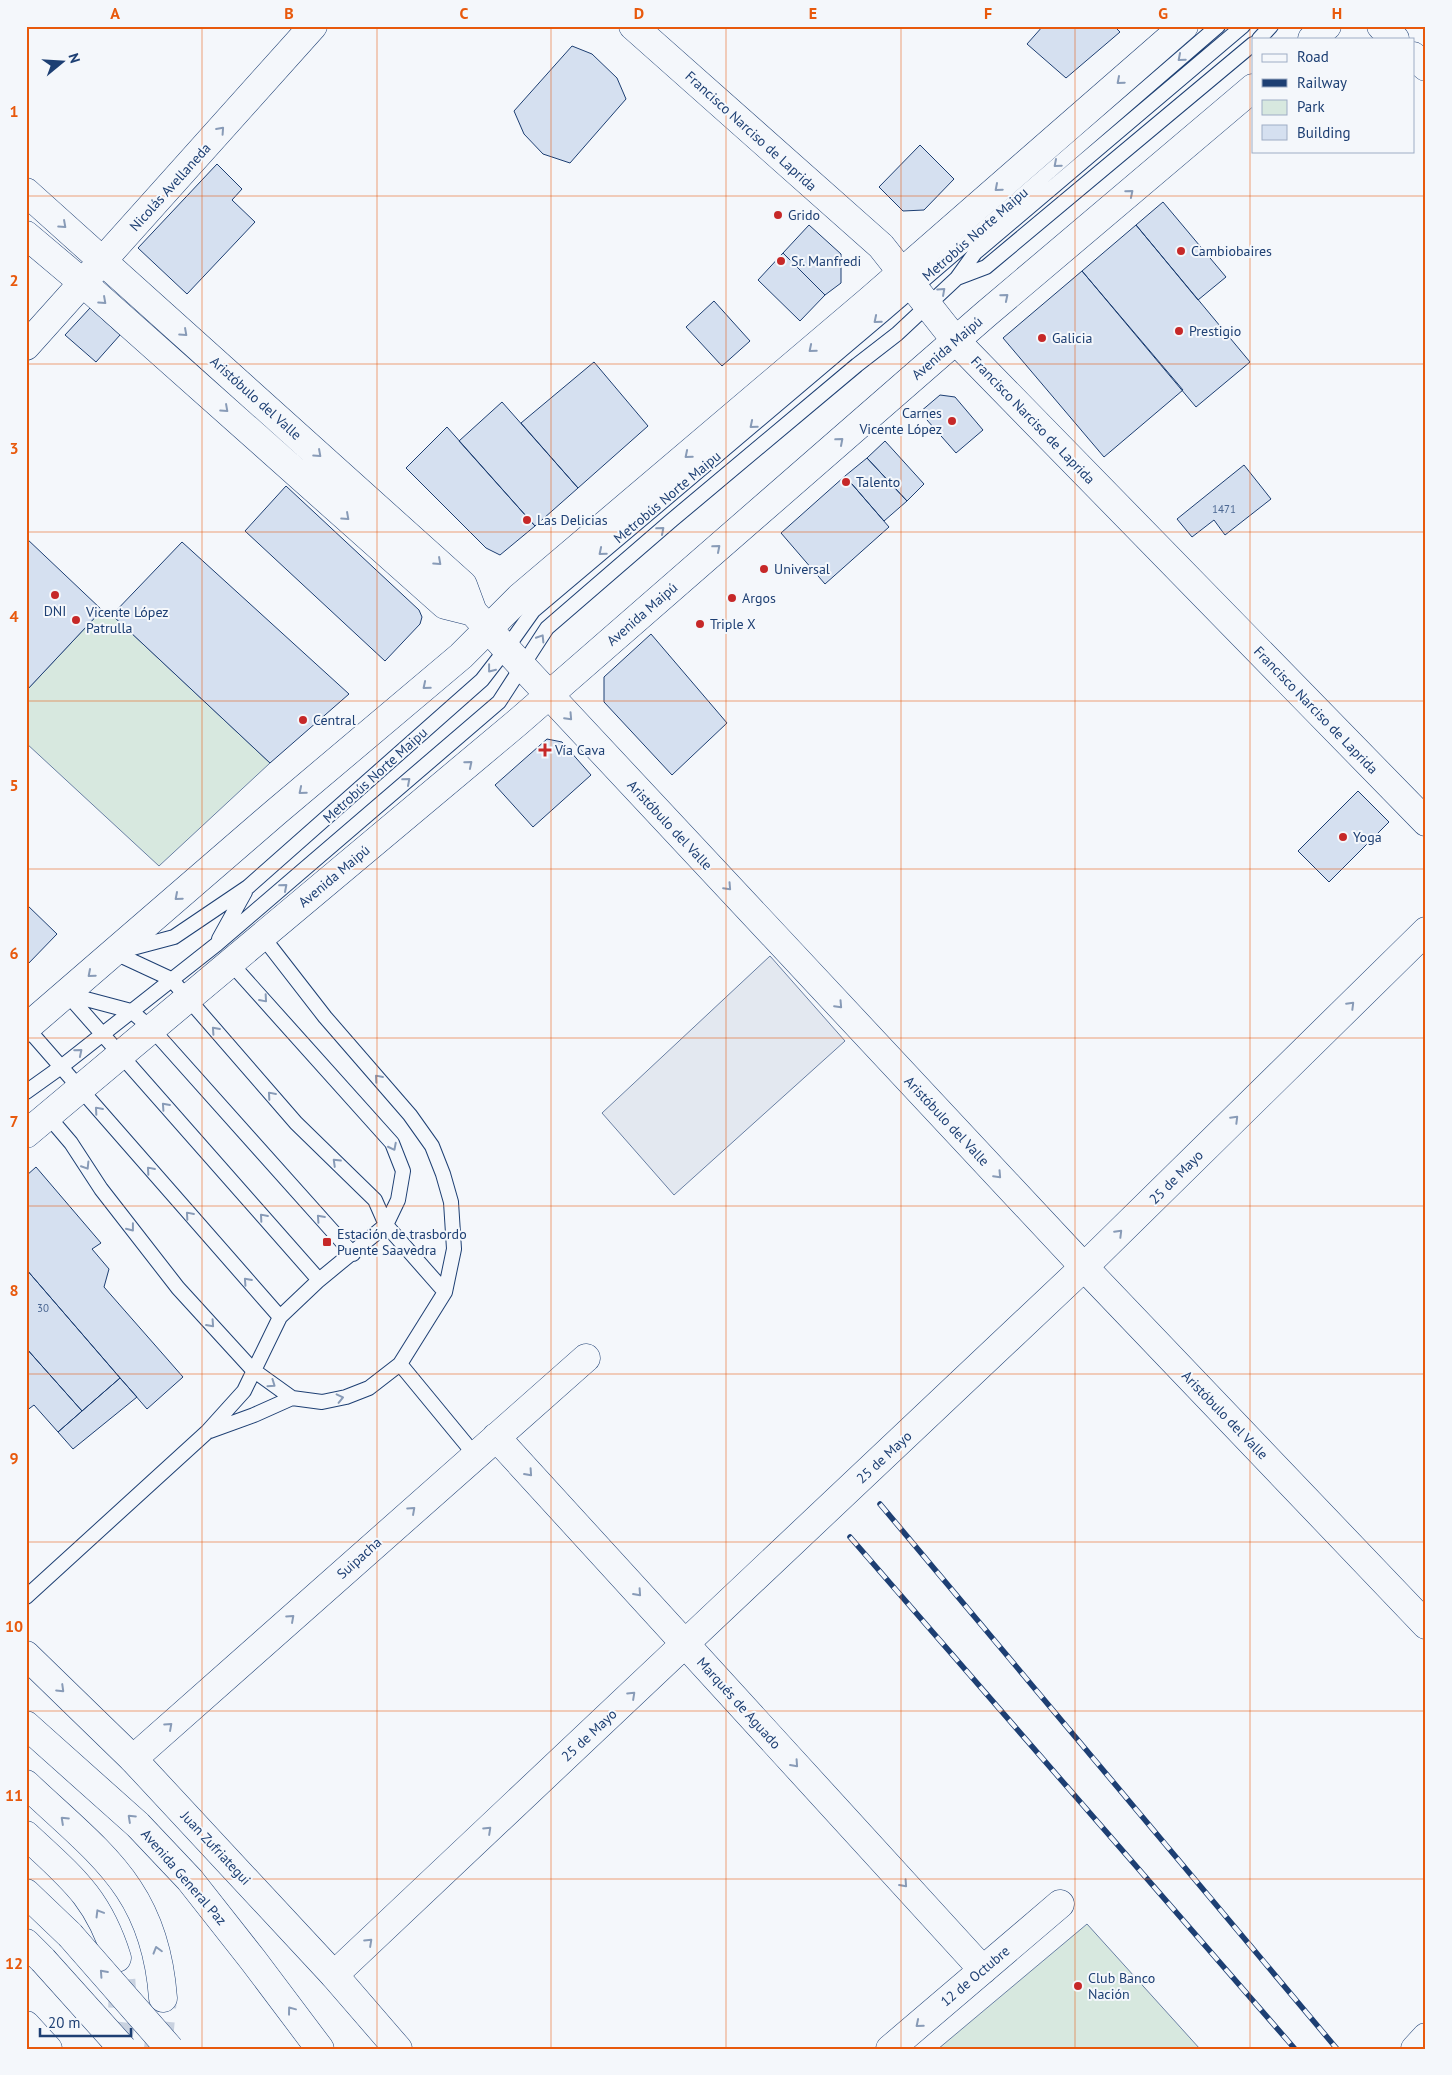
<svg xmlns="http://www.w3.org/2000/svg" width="1452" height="2075" viewBox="0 0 1452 2075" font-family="'PT Sans',sans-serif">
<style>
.green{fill:#d7e8df;stroke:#687fa3}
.parking{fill:#e3e8f0;stroke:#687fa3}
.building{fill:#d5e0f0;stroke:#1d3f73}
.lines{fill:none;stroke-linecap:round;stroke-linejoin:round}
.motorway-tunnel{stroke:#c9d2e0;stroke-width:28;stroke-dasharray:28 14;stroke-linecap:butt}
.service-casing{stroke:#1d3f73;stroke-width:16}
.minor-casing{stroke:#1d3f73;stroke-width:29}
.tertiary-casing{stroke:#1d3f73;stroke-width:29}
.secondary-casing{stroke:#1d3f73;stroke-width:29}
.motorway-casing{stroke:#1d3f73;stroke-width:29}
.service{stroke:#f4f7fb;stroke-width:14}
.minor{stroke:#f4f7fb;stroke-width:28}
.tertiary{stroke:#f4f7fb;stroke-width:28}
.secondary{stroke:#f4f7fb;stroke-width:28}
.motorway{stroke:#f4f7fb;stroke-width:28}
.rail-casing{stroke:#1d3f73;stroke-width:5.5}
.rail{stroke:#f4f7fb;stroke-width:4;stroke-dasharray:11;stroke-linecap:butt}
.motorway-bridge-casing{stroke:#1d3f73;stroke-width:29;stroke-linecap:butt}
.motorway-bridge{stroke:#f4f7fb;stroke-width:28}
.oneway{stroke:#889bb7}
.grid{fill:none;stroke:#e8590c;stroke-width:1;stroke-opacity:0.55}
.poi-dot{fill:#c62828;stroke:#f4f7fb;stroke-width:2}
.labels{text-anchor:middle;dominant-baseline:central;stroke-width:4;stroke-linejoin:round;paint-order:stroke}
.number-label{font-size:11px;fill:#4b6792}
.street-label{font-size:14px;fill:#1d3f73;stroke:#f4f7fb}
.poi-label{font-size:14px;fill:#1d3f73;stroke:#f4f7fb;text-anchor:start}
.neatline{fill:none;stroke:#e8590c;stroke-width:2}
.grid-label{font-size:16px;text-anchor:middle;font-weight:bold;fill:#e8590c}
</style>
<rect width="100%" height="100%" fill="#f4f7fb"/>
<path class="green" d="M102,610L112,615L270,763L159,866L26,743V691Z
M1087,1924L1200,2049H938Z"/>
<path class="parking" d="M770,956L845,1041L674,1195L602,1113Z"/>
<path class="building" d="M1043,26H1114L1120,32L1066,78L1027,44Z
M572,46L592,54L617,78L626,99L570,163L543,154L524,134L514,111Z
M920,145L954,179L924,210L903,211L879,187Z
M217,164L242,189L232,200L255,222L187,294L138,248Z
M1163,202L1226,277L1198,300L1136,225Z
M809,225L841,254V283L825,295L783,253Z
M1136,225L1250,362L1196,407L1082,271Z
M783,253L825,295L800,321L758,280Z
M1082,271L1183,390L1104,457L1003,338Z
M714,301L750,341L722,366L686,327Z
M90,308L120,335L96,362L65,335Z
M594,362L648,426L578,488L521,423Z
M940,395L955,397L983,430L956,453L920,412Z
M502,402L578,488L535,526L459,441Z
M447,427L535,526L500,555L486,548L406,468Z
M885,441L924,484L907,501L867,458Z
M867,458L907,501L884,521L845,476Z
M1244,465L1271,499L1225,535L1214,520L1192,537L1177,519Z
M845,476L889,527L825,584L781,533Z
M286,486L419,610L422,617L420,624L385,661L245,531Z
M26,538L102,610L26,691Z
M182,542L349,694L270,763L112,615Z
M651,634L727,723L672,775L604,702V677Z
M547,739L562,742L591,775L533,827L495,785Z
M1358,791L1389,822L1329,882L1298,851Z
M26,904L57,934L26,966Z
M36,1167L101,1243L92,1249L109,1269L104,1287L183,1377L147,1409L26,1269V1176Z
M26,1269L120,1378L82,1411L26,1348Z
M26,1348L82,1411L58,1432L34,1405L26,1411Z
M120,1378L137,1397L73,1449L58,1432Z"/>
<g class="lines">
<path class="motorway-tunnel" d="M114,2049C124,2027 123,1999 121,1976
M158,2049L163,1998"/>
<g class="service-casing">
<path id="service" d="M1259,39L1271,26
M957,278L986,267L1253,44
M219,939L245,892
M125,950L174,937L248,887L482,680L506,649L533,611L883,315L1218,26
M115,953L171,979L296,1123L375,1200L386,1225L445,1292
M67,994L131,1011L152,1029L353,1254
M67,994L319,1280
M27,1028L280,1317
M26,1092L61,1067L217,944L499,702L547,628L672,520L857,365L897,334L957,278L975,253L1243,26
M48,1116L71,1143L101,1189L178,1288L253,1370L292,1398L322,1402L346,1397L369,1388L400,1364L445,1292L454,1249L451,1202L443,1174L432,1146L410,1115L325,1017L259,932
M400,1364L475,1455
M210,1431L254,1415L292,1398
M26,1597L207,1432L244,1391L280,1317L319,1280L386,1225L398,1200L403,1171L392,1143L227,959"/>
</g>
<g class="minor-casing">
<path id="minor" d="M1381,26L1395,39
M1413,56L1426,67
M26,192L463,585L473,612L523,667L1084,1267L1426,1625
M26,235L83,283L445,605L473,612
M26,346L313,26
M496,1437L983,1970
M133,1759L586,1358
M334,1975L1084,1267L1426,931
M890,2049L1060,1904
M1415,2049L1426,2037"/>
</g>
<g class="tertiary-casing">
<path id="tertiary" d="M633,26L881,246L956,341L1426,822
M26,1655L133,1759L334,1975L398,2049"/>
</g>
<g class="secondary-casing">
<path id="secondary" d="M1312,39L1327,26
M26,1028L276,812L461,656L520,597L870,300L1184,26
M26,1134L518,722L986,314L1253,88"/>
</g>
<g class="motorway-casing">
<path id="motorway" d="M26,1725L138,1825L190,1880L253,1960L320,2049
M26,1784C100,1854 155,1888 163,1998
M26,1835C71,1877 98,1897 117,1958
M26,1893L70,1935
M26,1943L43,1960
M26,2025L48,2049"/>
</g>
<use href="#service" class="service"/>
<use href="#minor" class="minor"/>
<use href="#tertiary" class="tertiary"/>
<use href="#secondary" class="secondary"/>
<use href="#motorway" class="motorway"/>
<g class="rail-casing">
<path id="rail" d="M880,1504L1337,2049
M850,1537L1295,2049"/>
</g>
<use href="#rail" class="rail"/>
<g class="motorway-bridge-casing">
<path id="motorway-bridge" d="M70,1935L170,2049
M43,1960L123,2049"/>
</g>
<use href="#motorway-bridge" class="motorway-bridge"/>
</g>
<defs><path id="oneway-chevron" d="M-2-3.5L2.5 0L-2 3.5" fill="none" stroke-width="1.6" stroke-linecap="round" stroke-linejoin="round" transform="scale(1.25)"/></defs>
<g class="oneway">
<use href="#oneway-chevron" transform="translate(1181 58) rotate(139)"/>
<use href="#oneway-chevron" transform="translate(1120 81) rotate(139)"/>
<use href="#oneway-chevron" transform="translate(221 130) rotate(-48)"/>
<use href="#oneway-chevron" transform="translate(1057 164) rotate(139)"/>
<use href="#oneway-chevron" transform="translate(998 188) rotate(139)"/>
<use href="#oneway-chevron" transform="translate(1130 193) rotate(-40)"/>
<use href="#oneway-chevron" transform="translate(63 225) rotate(42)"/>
<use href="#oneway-chevron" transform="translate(942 291) rotate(-42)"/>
<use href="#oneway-chevron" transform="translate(1005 297) rotate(-40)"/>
<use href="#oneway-chevron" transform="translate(103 301) rotate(42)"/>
<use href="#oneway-chevron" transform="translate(877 320) rotate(140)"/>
<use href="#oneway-chevron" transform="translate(184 333) rotate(42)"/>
<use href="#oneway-chevron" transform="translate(812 349) rotate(140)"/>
<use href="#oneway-chevron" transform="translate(225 409) rotate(42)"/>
<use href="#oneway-chevron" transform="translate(753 425) rotate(140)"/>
<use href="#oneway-chevron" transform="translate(840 441) rotate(-41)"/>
<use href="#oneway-chevron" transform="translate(318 454) rotate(42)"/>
<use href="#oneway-chevron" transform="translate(688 455) rotate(140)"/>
<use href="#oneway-chevron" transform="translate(346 517) rotate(42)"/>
<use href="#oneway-chevron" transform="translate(661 530) rotate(-41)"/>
<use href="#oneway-chevron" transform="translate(717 548) rotate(-41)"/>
<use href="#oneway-chevron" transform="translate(602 552) rotate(140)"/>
<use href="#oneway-chevron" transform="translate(438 562) rotate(42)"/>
<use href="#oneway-chevron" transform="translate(541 638) rotate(-58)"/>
<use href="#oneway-chevron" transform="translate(491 669) rotate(128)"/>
<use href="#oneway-chevron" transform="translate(426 686) rotate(140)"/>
<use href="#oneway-chevron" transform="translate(569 717) rotate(47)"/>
<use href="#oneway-chevron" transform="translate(469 764) rotate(-40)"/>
<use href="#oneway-chevron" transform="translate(407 781) rotate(-41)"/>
<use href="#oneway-chevron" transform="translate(302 791) rotate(140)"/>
<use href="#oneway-chevron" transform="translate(284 887) rotate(-41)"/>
<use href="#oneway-chevron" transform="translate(728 887) rotate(47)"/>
<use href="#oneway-chevron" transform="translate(178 897) rotate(139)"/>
<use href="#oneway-chevron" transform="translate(91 974) rotate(139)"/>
<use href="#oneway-chevron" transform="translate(264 999) rotate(49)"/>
<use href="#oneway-chevron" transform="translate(839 1005) rotate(47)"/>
<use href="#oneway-chevron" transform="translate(1351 1005) rotate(-45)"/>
<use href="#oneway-chevron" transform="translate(215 1030) rotate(-132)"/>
<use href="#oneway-chevron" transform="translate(79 1052) rotate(-40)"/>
<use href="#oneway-chevron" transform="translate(378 1078) rotate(-131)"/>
<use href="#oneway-chevron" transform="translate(271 1095) rotate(-131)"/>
<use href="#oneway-chevron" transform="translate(165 1106) rotate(-132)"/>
<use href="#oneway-chevron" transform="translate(98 1110) rotate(-131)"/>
<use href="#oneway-chevron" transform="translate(1235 1119) rotate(-45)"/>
<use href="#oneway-chevron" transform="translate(393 1147) rotate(63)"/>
<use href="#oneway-chevron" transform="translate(336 1162) rotate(-136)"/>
<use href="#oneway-chevron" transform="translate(86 1166) rotate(58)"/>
<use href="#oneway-chevron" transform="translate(150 1170) rotate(-131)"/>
<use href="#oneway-chevron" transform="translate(998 1175) rotate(47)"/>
<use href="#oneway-chevron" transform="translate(189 1215) rotate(-131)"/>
<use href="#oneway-chevron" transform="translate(263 1217) rotate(-131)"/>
<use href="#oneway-chevron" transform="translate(320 1218) rotate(-132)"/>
<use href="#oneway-chevron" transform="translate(131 1228) rotate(52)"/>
<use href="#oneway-chevron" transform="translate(1119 1233) rotate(-45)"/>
<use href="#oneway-chevron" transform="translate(247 1281) rotate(-132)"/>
<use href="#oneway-chevron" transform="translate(211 1324) rotate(48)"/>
<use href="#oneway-chevron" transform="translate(272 1384) rotate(35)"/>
<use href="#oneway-chevron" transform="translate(340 1398) rotate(-13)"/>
<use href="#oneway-chevron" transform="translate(529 1473) rotate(48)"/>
<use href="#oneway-chevron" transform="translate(412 1510) rotate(-42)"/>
<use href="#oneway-chevron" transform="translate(638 1593) rotate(48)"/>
<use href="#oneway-chevron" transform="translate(291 1618) rotate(-42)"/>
<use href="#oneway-chevron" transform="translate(61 1689) rotate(44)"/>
<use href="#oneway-chevron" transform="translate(632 1695) rotate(-43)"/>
<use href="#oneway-chevron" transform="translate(169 1726) rotate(-42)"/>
<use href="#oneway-chevron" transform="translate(795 1764) rotate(48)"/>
<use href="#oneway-chevron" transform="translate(131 1818) rotate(-137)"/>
<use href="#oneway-chevron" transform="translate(64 1820) rotate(-137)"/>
<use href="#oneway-chevron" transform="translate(488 1830) rotate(-43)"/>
<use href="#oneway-chevron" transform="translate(904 1884) rotate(48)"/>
<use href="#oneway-chevron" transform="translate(99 1913) rotate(-121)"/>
<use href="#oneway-chevron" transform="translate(369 1942) rotate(-43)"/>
<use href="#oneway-chevron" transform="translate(157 1950) rotate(-106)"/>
<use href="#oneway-chevron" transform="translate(103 1973) rotate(-132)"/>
<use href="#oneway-chevron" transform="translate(291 2010) rotate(-127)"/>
<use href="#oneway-chevron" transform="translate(919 2024) rotate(140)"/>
</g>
<path class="grid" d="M202,26V2049M377,26V2049M551,26V2049M726,26V2049M901,26V2049M1075,26V2049M1250,26V2049M26,196H1426M26,364H1426M26,532H1426M26,701H1426M26,869H1426M26,1038H1426M26,1206H1426M26,1374H1426M26,1542H1426M26,1711H1426M26,1879H1426"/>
<g class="poi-dot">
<circle cx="778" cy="215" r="5"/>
<circle cx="1181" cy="251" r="5"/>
<circle cx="781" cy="261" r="5"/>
<circle cx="1179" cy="331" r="5"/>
<circle cx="1042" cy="338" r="5"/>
<circle cx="952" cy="421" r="5"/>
<circle cx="846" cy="482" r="5"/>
<circle cx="527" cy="520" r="5"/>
<circle cx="764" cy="569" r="5"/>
<circle cx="55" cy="595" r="5"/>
<circle cx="732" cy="598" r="5"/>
<circle cx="76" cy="620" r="5"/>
<circle cx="700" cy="624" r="5"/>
<circle cx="303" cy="720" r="5"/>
<path d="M542.5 742.5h5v5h5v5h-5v5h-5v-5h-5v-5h5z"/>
<circle cx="1343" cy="837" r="5"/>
<rect x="322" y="1237" width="10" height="10" rx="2.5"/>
<circle cx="1078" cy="1986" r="5"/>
</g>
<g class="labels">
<g class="number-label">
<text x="1224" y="509">1471</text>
<text x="43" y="1308">30</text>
</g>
<g class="street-label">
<text transform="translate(751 131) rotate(42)">Francisco Narciso de Laprida</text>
<text transform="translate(170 187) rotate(-48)">Nicolás Avellaneda</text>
<text transform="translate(975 234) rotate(-41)">Metrobús Norte Maipu</text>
<text transform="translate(947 348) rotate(-41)">Avenida Maipú</text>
<text transform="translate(256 398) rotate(42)">Aristóbulo del Valle</text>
<text transform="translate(1033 420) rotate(46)">Francisco Narciso de Laprida</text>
<text transform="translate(667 497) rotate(-40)">Metrobús Norte Maipu</text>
<text transform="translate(642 614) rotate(-41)">Avenida Maipú</text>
<text transform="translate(1316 710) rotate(46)">Francisco Narciso de Laprida</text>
<text transform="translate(375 775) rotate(-42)">Metrobús Norte Maipu</text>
<text transform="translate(670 825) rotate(47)">Aristóbulo del Valle</text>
<text transform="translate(334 876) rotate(-40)">Avenida Maipú</text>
<text transform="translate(947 1121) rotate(47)">Aristóbulo del Valle</text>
<text transform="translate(1176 1177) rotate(-45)">25 de Mayo</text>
<text transform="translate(1225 1415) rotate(46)">Aristóbulo del Valle</text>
<text transform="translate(884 1457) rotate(-43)">25 de Mayo</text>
<text transform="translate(359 1558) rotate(-42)">Suipacha</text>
<text transform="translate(739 1703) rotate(48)">Marqués de Aguado</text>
<text transform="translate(589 1735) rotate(-43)">25 de Mayo</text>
<text transform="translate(216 1848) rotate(47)">Juan Zufriategui</text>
<text transform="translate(184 1877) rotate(49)">Avenida General Paz</text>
<text transform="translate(975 1976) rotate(-40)">12 de Octubre</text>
</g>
<g class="poi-label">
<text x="788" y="215">Grido</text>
<text x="1191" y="251">Cambiobaires</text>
<text x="791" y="261">Sr. Manfredi</text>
<text x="1189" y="331">Prestigio</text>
<text x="1052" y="338">Galicia</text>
<text x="942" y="413" text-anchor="end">Carnes<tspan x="942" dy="16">Vicente López</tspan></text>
<text x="856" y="482">Talento</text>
<text x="537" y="520">Las Delicias</text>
<text x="774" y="569">Universal</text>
<text x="742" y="598">Argos</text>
<text x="55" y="611" text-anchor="middle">DNI</text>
<text x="86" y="612">Vicente López<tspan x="86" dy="16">Patrulla</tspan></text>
<text x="710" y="624">Triple X</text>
<text x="313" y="720">Central</text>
<text x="555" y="750">Vía Cava</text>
<text x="1353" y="837">Yoga</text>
<text x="337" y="1234">Estación de trasbordo<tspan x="337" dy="16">Puente Saavedra</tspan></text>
<text x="1088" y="1978">Club Banco<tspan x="1088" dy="16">Nación</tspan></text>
</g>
</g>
<rect width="1452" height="2075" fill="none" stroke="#f4f7fb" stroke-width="55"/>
<rect x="1252" y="38" width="162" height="115" fill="#f4f7fb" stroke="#9eadc5"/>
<rect x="1262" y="54" width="25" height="8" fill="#f4f7fb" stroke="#9eadc5"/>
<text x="1297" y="62" font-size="15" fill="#1d3f73">Road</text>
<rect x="1262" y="79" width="25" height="8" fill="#1d3f73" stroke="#9eadc5"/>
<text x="1297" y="88" font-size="15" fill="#1d3f73">Railway</text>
<rect x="1262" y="100" width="25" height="15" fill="#d7e8df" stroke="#9eadc5"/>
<text x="1297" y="112" font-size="15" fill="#1d3f73">Park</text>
<rect x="1262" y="125" width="25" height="15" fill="#d5e0f0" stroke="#9eadc5"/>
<text x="1297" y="138" font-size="15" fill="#1d3f73">Building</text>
<g transform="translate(62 62) rotate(72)" stroke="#f4f7fb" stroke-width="4" paint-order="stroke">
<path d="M0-4L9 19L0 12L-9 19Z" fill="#1d3f73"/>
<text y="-8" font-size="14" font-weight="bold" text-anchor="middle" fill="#1d3f73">N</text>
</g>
<path d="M40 2028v8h91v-8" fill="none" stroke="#1d3f73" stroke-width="2.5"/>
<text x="48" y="2028" font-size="15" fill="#1d3f73" stroke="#f4f7fb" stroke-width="4" paint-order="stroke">20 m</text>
<rect x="28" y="28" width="1396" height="2020" class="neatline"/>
<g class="grid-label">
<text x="115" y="19">A</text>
<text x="289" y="19">B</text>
<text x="464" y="19">C</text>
<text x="639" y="19">D</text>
<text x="813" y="19">E</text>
<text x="988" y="19">F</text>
<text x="1163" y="19">G</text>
<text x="1337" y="19">H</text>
<text x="14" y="117">1</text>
<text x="14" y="286">2</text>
<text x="14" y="454">3</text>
<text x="14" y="622">4</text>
<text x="14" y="791">5</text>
<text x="14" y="959">6</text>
<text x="14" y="1127">7</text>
<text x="14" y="1296">8</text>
<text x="14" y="1464">9</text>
<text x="14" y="1632">10</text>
<text x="14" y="1801">11</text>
<text x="14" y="1969">12</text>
</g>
</svg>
